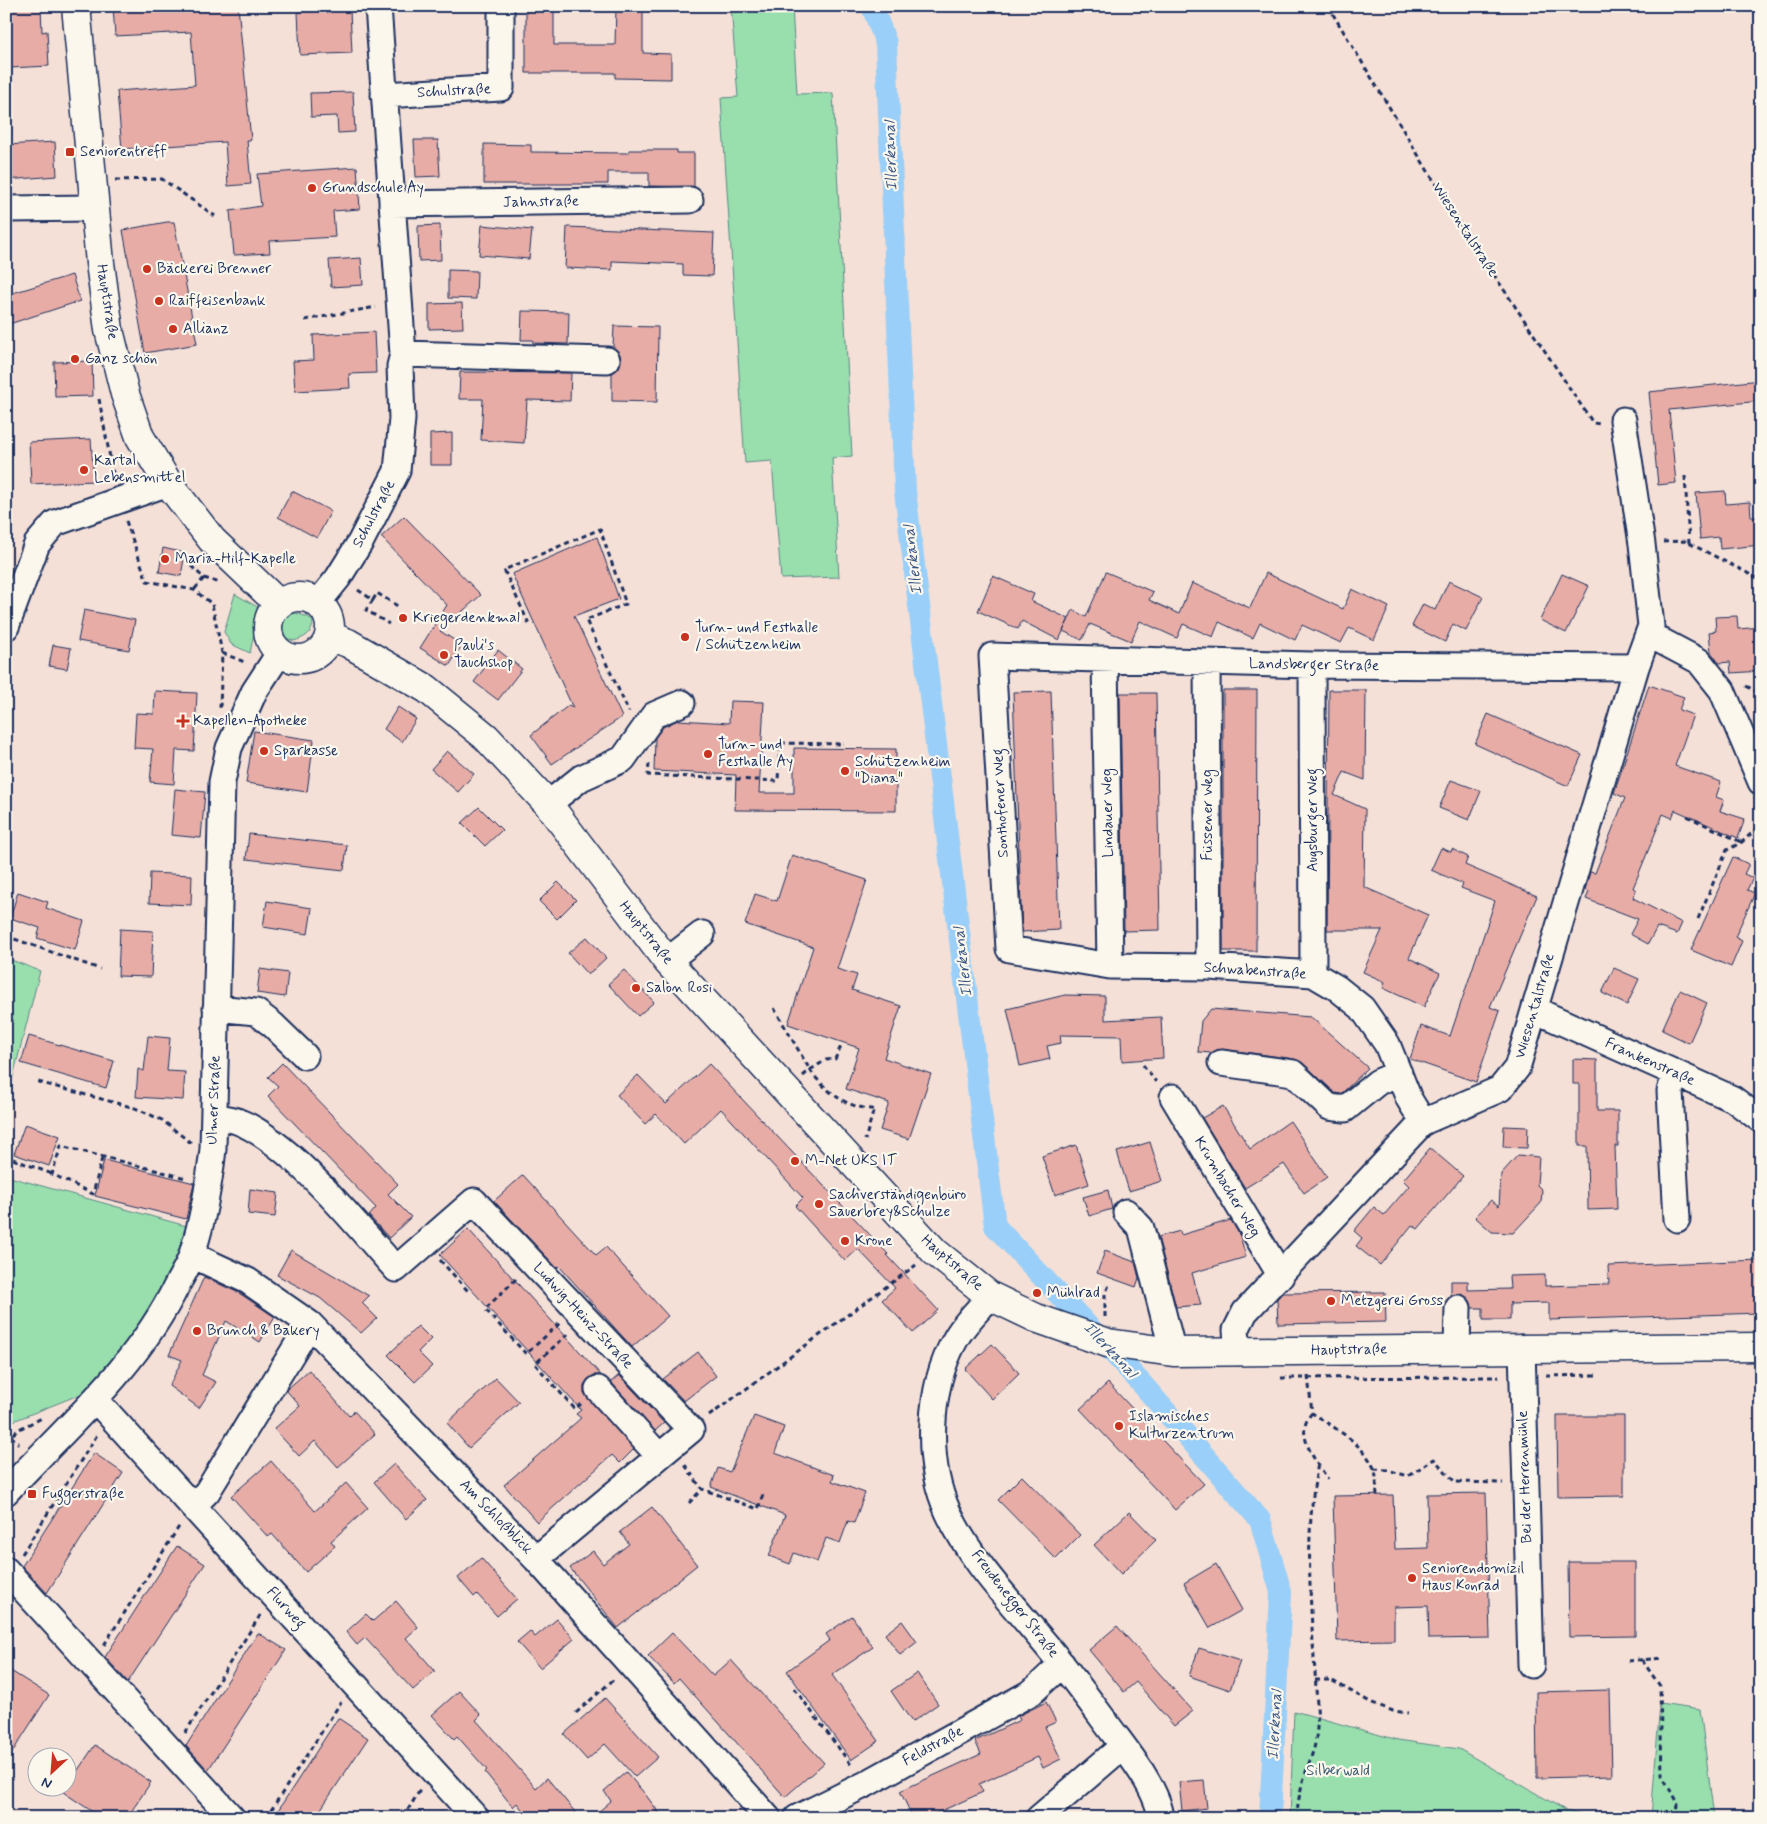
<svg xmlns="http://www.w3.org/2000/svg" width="1767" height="1824" viewBox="0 0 1767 1824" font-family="Mynerve,sans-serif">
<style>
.green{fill:#98dfad;stroke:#5a8786}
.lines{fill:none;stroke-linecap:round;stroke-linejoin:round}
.canal{stroke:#99cff8;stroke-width:22}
.building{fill:#e7aca6;stroke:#1b2f5e}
.minor-casing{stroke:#1b2f5e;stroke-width:29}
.major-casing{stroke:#1b2f5e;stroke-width:31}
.path{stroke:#1b2f5e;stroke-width:3;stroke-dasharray:5 4;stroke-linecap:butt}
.minor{stroke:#fbf7ec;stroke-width:25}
.major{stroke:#fbf7ec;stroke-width:28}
.poi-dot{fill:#c8321e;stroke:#fbf7ec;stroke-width:2}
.labels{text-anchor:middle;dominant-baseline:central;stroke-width:4.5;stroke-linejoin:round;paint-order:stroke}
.street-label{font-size:15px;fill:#1b2f5e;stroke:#fbf7ec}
.poi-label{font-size:15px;fill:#1b2f5e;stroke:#fbf7ec;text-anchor:start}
.park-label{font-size:15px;fill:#3a5b72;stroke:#fbf7ec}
.water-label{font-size:16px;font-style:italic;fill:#3a5784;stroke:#fbf7ec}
</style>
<rect width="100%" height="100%" fill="#f5e0d7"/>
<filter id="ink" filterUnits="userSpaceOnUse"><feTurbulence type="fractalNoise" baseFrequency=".02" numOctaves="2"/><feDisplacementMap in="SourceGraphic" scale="10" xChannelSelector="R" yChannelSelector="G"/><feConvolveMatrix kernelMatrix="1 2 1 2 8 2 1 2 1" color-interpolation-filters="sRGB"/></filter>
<g filter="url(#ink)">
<path class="green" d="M731,6H792L797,94L833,93L852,456L832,458L839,577L781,579L772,461L745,463L721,98L738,97Z
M235,594L259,608L250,653L231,644L224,632Z
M296,613L308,617L313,621C313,634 304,638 294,641L284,637C279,625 283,616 296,613Z
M6,958L40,971L6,1104Z
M6,1176L190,1227L144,1334L91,1390L6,1424Z
M1660,1703L1700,1709L1714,1818H1651Z
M1294,1711L1398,1740L1459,1749L1565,1810L1600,1818H1290Z"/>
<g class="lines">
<path class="canal" d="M872,6L886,43L905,491L995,1226L1142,1384L1260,1520L1281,1592L1270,1818"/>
</g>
<path class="building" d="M7,6H41L42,32L47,31L49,66L10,68Z
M113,6H161V8L238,6L251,140H247L251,184L228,186L225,142L122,149L117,91L195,85L191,32L115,36Z
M526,6H554V45H615L616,6H643V53L671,54V79L615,78V73H526Z
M350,10L352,53L300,55L298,12Z
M353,92L355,132L338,133L337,116L311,117L310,93Z
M414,140H438L440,176L416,177Z
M55,142L57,176L6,180V145Z
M484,144L531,145V152L629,153V150H677V153H694V187L649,186V172H608V184H484Z
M357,167L360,209L333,211L335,237L269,241L270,253L234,255L230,211L261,206L257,174Z
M167,222H174L197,344L145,353L123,230Z
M440,225L441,260L419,261L418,226Z
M482,225L532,230L529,259L479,255Z
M567,227L714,233L712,276L683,275V264L612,261V270L565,268Z
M361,258L363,285L331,287L329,260Z
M448,270L477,271L476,299L448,298Z
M72,275L80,301L6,325V295Z
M462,303L463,328L429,329V304Z
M522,311L569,312L568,344L533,343V340H521Z
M614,326L658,327L657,402L612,401V373L619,368L621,360L619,353L613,347Z
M374,332L376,373L349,374L350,388L295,391L293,361L314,360L313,335Z
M92,361L93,396L55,397L54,362Z
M460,372L571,373L570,401L527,400L524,443L481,440L483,399H459Z
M1761,380V401L1669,410L1676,483L1658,485L1649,392Z
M452,433V465H430V434Z
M91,439L94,481L31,484L29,442Z
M292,491L331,511L317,538L278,517Z
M1725,491L1726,504L1750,502L1751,517H1761V545L1720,549L1719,537L1700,539L1696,493Z
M404,516L481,595L440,631L462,645L449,666L420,648L447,605L381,537Z
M597,537L619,599L574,616L622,717L552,764L531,735L569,705L573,708L512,574Z
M163,548L185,553L181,576L159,572Z
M1106,572L1153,592L1149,600L1179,614L1192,583L1250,608L1266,573L1343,609L1352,589L1389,607L1374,640L1349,628L1341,643L1302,625L1295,640L1260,623L1253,638L1219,622L1213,637L1183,624L1177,638L1140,621L1131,641L1090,624L1082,640L1063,631L1073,610L1086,617Z
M1562,574L1589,586L1566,633L1540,620Z
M993,576L1034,594L1031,601L1069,619L1059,640L1022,621L1018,629L978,611Z
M1449,581L1483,597L1466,631L1453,624L1445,642L1412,626L1423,604L1435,610Z
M84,610L135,620L129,650L78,641Z
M1737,616L1738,629L1761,627V671L1731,673L1730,662L1719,663L1711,652L1709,632L1716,631L1715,617Z
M53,645L71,648L67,669L49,666Z
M498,650L522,669L498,700L474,682Z
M1649,685L1684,697L1679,710L1693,715L1675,766L1721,782L1716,797L1724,800L1720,811L1745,819L1738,838L1675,810L1672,818L1663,814L1633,888L1636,890L1633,898L1682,923L1677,934L1657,927L1648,944L1630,934L1638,919L1586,899L1589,892L1585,890L1590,872L1595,873L1625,798L1614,793Z
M1223,690H1257L1256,951H1223Z
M1329,690H1366L1365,780L1344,772L1334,795L1365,809L1364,887L1428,915L1409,958L1440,973L1424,1007L1383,988L1385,982L1363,972L1382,930H1327Z
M155,691L197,693L194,751L176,750L174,784L150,782L153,749L134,748L136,713L154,714Z
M1051,691L1059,930L1022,932L1013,692Z
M1120,693H1156L1160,930L1124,931Z
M730,701L764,702L759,793H794V748L896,749V811L735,810L736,775L654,771L655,738L663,727L678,720L729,723Z
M398,707L416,719L402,742L384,729Z
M1488,714L1582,755L1568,786L1475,744Z
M254,731L314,740L307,792L246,783Z
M447,751L474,774L458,792L431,769Z
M1451,780L1481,791L1469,820L1439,808Z
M175,789L205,792L201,838L171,835Z
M479,807L502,830L485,846L462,823Z
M249,834L347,845L344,870L246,859Z
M1441,848L1451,852L1452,849L1468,857L1465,865L1537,896L1490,1007L1500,1011L1476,1082L1410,1059L1421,1026L1450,1036L1495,901L1461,888L1463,884L1431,870Z
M792,855L867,880L837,969L857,975L852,990L901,1006L884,1058L931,1074L909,1139L880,1130L889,1103L846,1089L859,1048L788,1024L813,947L745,924L755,894L777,901Z
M1733,857L1749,864L1744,874L1753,878L1747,890L1755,893L1735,937L1742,941L1731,967L1691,950Z
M150,873L192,875L191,905L149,903Z
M558,882L576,900L557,919L539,901Z
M18,892L48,902L46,908L84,921L75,950L37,938L40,928L10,918Z
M267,901L312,908L308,934L263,927Z
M120,929L153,931L151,977L118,976Z
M587,937L606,958L588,975L568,953Z
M1614,968L1639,979L1627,1005L1602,993Z
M260,969L288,973L285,997L257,993Z
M624,970L654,1002L638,1016L608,984Z
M1680,990L1707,1003L1689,1043L1662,1030Z
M1065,995L1105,996V1020L1161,1017L1163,1058L1122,1061L1121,1036L1060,1035L1061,1043L1047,1046L1050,1059L1020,1066L1007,1009Z
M1211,1009L1311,1017L1368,1068L1341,1094L1335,1093L1303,1063L1295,1059L1223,1049L1211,1053L1198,1052L1201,1021Z
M29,1036L114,1061L106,1088L21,1063Z
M148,1036L170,1038L167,1071L185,1072L183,1100L136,1097L138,1069L144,1071Z
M1573,1059L1597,1060V1111H1618V1146H1615L1617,1209L1588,1210L1587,1146H1579V1084H1573Z
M282,1063L398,1184L388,1194L411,1217L389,1238L369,1216L376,1208L268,1096L278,1086L268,1077Z
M709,1064L888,1254L887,1255L938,1310L913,1333L882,1300L895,1288L858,1249L845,1261L795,1206L803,1198L721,1109L684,1144L656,1114L645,1124L617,1095L638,1075L666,1104Z
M1223,1106L1250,1149L1290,1121L1327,1177L1304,1193L1284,1164L1245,1188L1202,1118Z
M25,1124L60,1136L49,1166L14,1154Z
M1504,1126L1528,1127L1527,1148L1503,1147Z
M1150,1142L1162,1181L1129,1191L1117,1152Z
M1076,1145L1089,1184L1055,1195L1042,1156Z
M1430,1148L1463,1176L1418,1229L1412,1225L1380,1265L1356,1246L1362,1238L1354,1231L1374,1207L1384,1215L1409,1186L1403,1180Z
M1518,1155L1539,1157L1537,1185L1542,1190L1541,1203L1513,1233L1492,1232L1475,1217L1491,1200L1499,1206L1501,1174Z
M104,1160L194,1183L186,1219L95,1196Z
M523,1175L596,1255L606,1247L668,1316L632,1347L559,1266L557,1268L494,1201Z
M250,1189L278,1193L275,1217L248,1214Z
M1108,1190L1112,1209L1089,1216L1083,1197Z
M1231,1220L1240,1236L1246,1257L1192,1273L1201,1305L1176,1307L1158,1237L1180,1231L1181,1235Z
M468,1229L601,1375H594L588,1379L584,1385V1393L634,1449L620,1463L612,1455L537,1522L504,1485L581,1418L576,1414L581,1410L440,1255Z
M291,1250L369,1296L362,1303L377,1318L361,1333L320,1298L277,1275Z
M1105,1251L1135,1262L1139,1278L1136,1287L1097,1273Z
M1761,1260V1313L1549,1320V1303L1510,1304V1302V1320H1483V1308H1472L1470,1301L1465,1296L1451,1295V1281H1468V1290L1510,1289L1509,1276L1545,1275V1286L1609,1284L1608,1266Z
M204,1277L239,1293L275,1317L260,1342L226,1321L202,1375L216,1382L199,1408L169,1386L182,1360L169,1355Z
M1385,1292L1386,1322L1278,1324L1277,1299L1282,1293Z
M418,1326L431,1339L418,1352L432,1366L415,1382L388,1355Z
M992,1344L1019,1373L992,1399L965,1369Z
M698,1352L716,1376L684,1401L663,1379Z
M309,1370L349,1416L354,1411L375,1434L338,1467L315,1441L299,1456L274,1429L300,1406L286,1390Z
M619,1375L664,1423L655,1431L611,1382Z
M496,1378L519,1402L469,1448L447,1423Z
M1108,1383L1204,1484L1175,1510L1080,1409Z
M754,1416L784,1427L775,1453L834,1475L832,1481L865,1493L854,1523L848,1521L840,1543L826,1538L817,1562L794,1553L790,1564L769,1556L785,1515L711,1487L718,1468L730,1472Z
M1557,1416H1624V1496L1558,1497Z
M94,1453L123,1473L47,1593L22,1566Z
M271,1461L315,1511L346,1483L368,1508L331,1541L335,1546L306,1572L272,1534L268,1537L231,1496Z
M394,1464L427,1500L406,1519L374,1482Z
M1022,1476L1080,1535L1056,1559L998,1500Z
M1486,1493L1490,1638L1429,1639L1428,1606L1394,1607V1640L1337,1641L1333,1496L1393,1495L1395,1549L1428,1548L1427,1494Z
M652,1507L697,1565L618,1628L570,1568L593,1551L603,1564L629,1544L620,1532Z
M1129,1512L1156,1540L1121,1574L1094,1545Z
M177,1546L205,1564L128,1682L105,1657Z
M481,1558L517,1599L497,1616L477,1594L474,1597L458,1578Z
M1568,1562H1635V1636L1569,1637Z
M1216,1564L1242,1610L1210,1628L1184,1583Z
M396,1601L418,1627L406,1638L435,1671L413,1690L365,1638L357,1645L346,1632L366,1614L373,1621Z
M852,1616L873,1647L832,1675L879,1741L851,1760L787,1671L830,1640L826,1634Z
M557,1619L574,1639L540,1668L517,1642L530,1631L535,1637Z
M902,1621L917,1642L900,1655L885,1634Z
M1117,1626L1193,1711L1174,1726L1136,1682L1124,1692L1089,1650Z
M258,1633L286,1650L208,1770L186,1746Z
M672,1633L713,1676L731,1660L824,1763L785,1797L679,1678L674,1683L648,1656Z
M1199,1648L1240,1661L1230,1690L1189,1676Z
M6,1668L49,1695L6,1762Z
M917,1673L938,1704L912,1722L891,1691Z
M1610,1690L1612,1776L1537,1778L1536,1692Z
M459,1691L481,1715L476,1720L536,1788L547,1778L580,1818H529L517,1803L513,1807L485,1772L487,1770L457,1736L454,1739L432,1715Z
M605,1698L658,1757L635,1777L605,1744L587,1760L564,1734Z
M1046,1702L1056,1722L1045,1727L1061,1759L1043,1768L1038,1757L979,1784L983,1792L926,1818H913L900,1791L981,1754L975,1741L1020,1720L1018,1716Z
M338,1718L368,1738L315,1818H273Z
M95,1745L151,1782L127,1818H102L63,1792Z
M626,1772L645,1794L663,1818H591L611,1801L604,1791Z
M1204,1780L1207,1808L1182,1811L1179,1782Z"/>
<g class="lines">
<g class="minor-casing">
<path id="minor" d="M384,95L501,88V6
M392,204L690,200
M6,209L95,208
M403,354L607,360
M317,604L338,578L361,541L397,471L402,419L400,366L403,354L378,6
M6,627L37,544L55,523L168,483
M1648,634L1699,661L1722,690L1761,782
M1105,659L1110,966
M1207,663L1209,967
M1312,665L1313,974
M548,804L581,778L623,759L654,715L682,703
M667,961L702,934
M216,1008L256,1012L273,1025L305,1056
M1535,1010L1733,1099L1761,1120
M1221,1063L1293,1073L1329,1107L1345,1109L1378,1082L1399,1073
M1676,1073L1670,1091L1677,1219
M1173,1097L1281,1276
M214,1116C222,1118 230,1119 237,1121C290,1141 357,1226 396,1269L474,1201L691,1430L536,1559
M1423,1122L1409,1099L1387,1044L1362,1008L1337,988L1313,974L1209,967L1110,966L1009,949L992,656L1312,665L1636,667
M1126,1212L1141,1228L1173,1352
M192,1255L248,1281L310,1324L536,1559L768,1818
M990,1296C979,1310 963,1324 955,1340C928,1388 925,1462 948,1512C970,1560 1009,1600 1042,1640C1066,1668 1087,1697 1109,1727C1127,1751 1158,1789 1161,1818
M1457,1348L1458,1308
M1522,1348L1531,1665
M1238,1352L1236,1330L1245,1312L1423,1122L1500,1089L1517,1068L1636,667L1651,626L1642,544L1623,420
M598,1389L659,1456
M95,1399L476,1818
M6,1492C67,1426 137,1367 177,1285C182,1275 189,1265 192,1254C203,1220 209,1185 213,1149L222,782L229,748L254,692L280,652
M193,1506L207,1492L310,1324
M6,1570L232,1818
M797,1818L866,1784L1032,1692L1062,1664
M1039,1818L1123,1746"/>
</g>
<g class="major-casing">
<path id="major" d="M76,6L100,263L109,330L125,394L140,437L168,483L212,540L279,604
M268 628a31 31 0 1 1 62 0a31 31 0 1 1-62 0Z
M329,636L348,643L427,689L486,737L548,804L667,961L935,1252L990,1296L1036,1318L1108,1343L1173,1352L1761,1347"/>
</g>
<path class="path" d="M1328,6L1460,224L1593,423L1600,424
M115,180L162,179L215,216
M305,320L376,307
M99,399L114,479
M1685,476L1689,543
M126,521L147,581L194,590L212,604L222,653L220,708
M1663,542L1685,541L1761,580
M191,566L204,578L194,590
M204,578L220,583
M358,590L373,600L366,610L389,624
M373,600L377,593L399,607
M529,624L504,570L600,529L626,604L586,620L629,712
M222,653L247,663
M1746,686L1761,693
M649,764L648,775L778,781L780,743L844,744
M1687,816L1741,842
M1698,919L1727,850L1742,842L1761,825
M6,936L100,969
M774,1008L810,1070L826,1060L835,1059L842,1044
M1143,1065L1156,1082
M803,1076L810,1070C825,1091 848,1109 874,1109L865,1140
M38,1082L135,1108L162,1120L191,1143
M102,1158L93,1194L52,1174L61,1146L186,1178
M13,1159L52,1174
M440,1260L468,1291
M516,1279L485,1309L526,1354L560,1323
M1105,1317V1294L1110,1283
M568,1334L535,1364L575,1409L581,1404
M1308,1376L1312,1413C1334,1428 1362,1442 1374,1468C1377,1475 1376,1487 1377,1495
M1546,1376L1597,1375
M1281,1378L1499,1377
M1312,1413C1293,1433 1315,1460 1328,1479
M709,1416L916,1265
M11,1436L19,1444
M6,1440L19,1429L44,1417
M685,1465L702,1489L758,1509L763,1494
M1374,1469L1388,1470L1408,1476L1434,1459L1455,1482L1503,1483
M689,1503L702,1489
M22,1554L97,1435
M104,1645L180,1525
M1642,1660L1660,1686L1662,1775L1678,1805L1676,1818
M1628,1661L1663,1658
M1315,1680H1331L1370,1702L1393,1711L1408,1713
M794,1688L852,1766
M576,1713L613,1680
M185,1733L261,1614
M266,1818L341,1702
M403,1818L420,1790
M1297,1818C1298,1789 1306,1774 1314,1748C1317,1737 1318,1719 1317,1706C1313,1627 1302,1543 1318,1464"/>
<use href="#minor" class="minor"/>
<use href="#major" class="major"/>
</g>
</g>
<g class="poi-dot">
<rect x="65" y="147" width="10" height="10" rx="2.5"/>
<circle cx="312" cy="188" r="5"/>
<circle cx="147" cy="269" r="5"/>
<circle cx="159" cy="301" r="5"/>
<circle cx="173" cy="329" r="5"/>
<circle cx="75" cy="359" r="5"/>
<circle cx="84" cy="470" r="5"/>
<circle cx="165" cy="559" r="5"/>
<circle cx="403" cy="618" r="5"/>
<circle cx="685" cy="637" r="5"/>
<circle cx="444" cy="655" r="5"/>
<path d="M180.5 713.5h5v5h5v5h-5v5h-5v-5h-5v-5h5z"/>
<circle cx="264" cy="751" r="5"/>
<circle cx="708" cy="754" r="5"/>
<circle cx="845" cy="771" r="5"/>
<circle cx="636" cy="988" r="5"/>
<circle cx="795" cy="1161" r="5"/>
<circle cx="819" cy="1204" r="5"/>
<circle cx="845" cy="1241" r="5"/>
<circle cx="1037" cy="1293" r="5"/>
<circle cx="1331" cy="1301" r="5"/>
<circle cx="197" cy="1331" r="5"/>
<circle cx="1119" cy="1426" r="5"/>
<rect x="27" y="1489" width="10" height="10" rx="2.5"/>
<circle cx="1412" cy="1578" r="5"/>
</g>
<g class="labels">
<g class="street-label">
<text transform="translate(454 91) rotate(-3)">Schulstraße</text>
<text transform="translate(541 202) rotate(-1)">Jahnstraße</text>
<text transform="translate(1465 230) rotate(57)">Wiesentalstraße</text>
<text transform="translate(107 302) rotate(81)">Hauptstraße</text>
<text transform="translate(374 514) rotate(-62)">Schulstraße</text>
<text transform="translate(1314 665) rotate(1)">Landsberger Straße</text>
<text transform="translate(1001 803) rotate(-93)">Sonthofener Weg</text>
<text transform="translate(1108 813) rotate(-91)">Lindauer Weg</text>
<text transform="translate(1208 815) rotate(-90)">Füssener Weg</text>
<text transform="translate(1313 820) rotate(-90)">Augsburger Weg</text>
<text transform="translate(646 933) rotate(51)">Hauptstraße</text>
<text transform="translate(1255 971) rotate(4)">Schwabenstraße</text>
<text transform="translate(1535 1006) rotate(-74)">Wiesentalstraße</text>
<text transform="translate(1650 1062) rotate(24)">Frankenstraße</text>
<text transform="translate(214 1100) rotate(-88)">Ulmer Straße</text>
<text transform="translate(1227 1187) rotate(59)">Krumbacher Weg</text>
<text transform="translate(952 1263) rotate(41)">Hauptstraße</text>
<text transform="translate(583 1316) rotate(47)">Ludwig-Heinz-Straße</text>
<text transform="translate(1349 1350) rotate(-1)">Hauptstraße</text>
<text transform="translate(1525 1477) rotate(-92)">Bei der Herrenmühle</text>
<text transform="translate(496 1517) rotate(46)">Am Schloßblick</text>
<text transform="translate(1015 1604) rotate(52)">Freudenegger Straße</text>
<text transform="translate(286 1608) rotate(48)">Flurweg</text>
<text transform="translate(933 1746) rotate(-29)">Feldstraße</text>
</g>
<g class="poi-label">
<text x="80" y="152">Seniorentreff</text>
<text x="322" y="188">Grundschule Ay</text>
<text x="157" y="269">Bäckerei Brenner</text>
<text x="169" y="301">Raiffeisenbank</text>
<text x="183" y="329">Allianz</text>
<text x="85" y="359">Ganz schön</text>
<text x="94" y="461">Kartal<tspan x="94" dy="17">Lebensmittel</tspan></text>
<text x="175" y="559">Maria-Hilf-Kapelle</text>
<text x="413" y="618">Kriegerdenkmal</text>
<text x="695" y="628">Turn- und Festhalle<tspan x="695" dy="17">/ Schützenheim</tspan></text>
<text x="454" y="646">Pauli's<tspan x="454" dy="17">Tauchshop</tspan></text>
<text x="193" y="721">Kapellen-Apotheke</text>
<text x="718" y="745">Turn- und<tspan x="718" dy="17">Festhalle Ay</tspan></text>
<text x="274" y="751">Sparkasse</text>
<text x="855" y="762">Schützenheim<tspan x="855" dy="17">"Diana"</tspan></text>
<text x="646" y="988">Salon Rosi</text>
<text x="805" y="1161">M-Net UKS IT</text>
<text x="829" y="1195">Sachverständigenbüro<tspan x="829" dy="17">Sauerbrey&amp;Schulze</tspan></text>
<text x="855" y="1241">Krone</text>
<text x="1047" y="1293">Mühlrad</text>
<text x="1341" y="1301">Metzgerei Gross</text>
<text x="207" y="1331">Brunch &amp; Bakery</text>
<text x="1129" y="1417">Islamisches<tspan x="1129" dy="17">Kulturzentrum</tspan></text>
<text x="42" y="1494">Fuggerstraße</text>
<text x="1422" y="1569">Seniorendomizil<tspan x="1422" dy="17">Haus Konrad</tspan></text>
</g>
<g class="park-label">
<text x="1338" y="1771">Silberwald</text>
</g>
<g class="water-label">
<text transform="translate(891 156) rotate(-92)">Illerkanal</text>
<text transform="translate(913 560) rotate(-97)">Illerkanal</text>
<text transform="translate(963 962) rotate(-97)">Illerkanal</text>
<text transform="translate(1110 1350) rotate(47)">Illerkanal</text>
<text transform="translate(1275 1725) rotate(-87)">Illerkanal</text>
</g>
</g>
<rect width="1767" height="1824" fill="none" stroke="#fbf7ec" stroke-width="25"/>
<rect x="12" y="12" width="1742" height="1799" fill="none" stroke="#1b2f5e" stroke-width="2" filter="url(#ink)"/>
<g transform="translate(52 1772) rotate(206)"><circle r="24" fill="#fbf7ec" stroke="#a1a7b3"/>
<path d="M0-4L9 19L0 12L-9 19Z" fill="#c8321e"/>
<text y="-8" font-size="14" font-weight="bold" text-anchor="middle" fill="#1b2f5e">N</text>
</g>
</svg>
